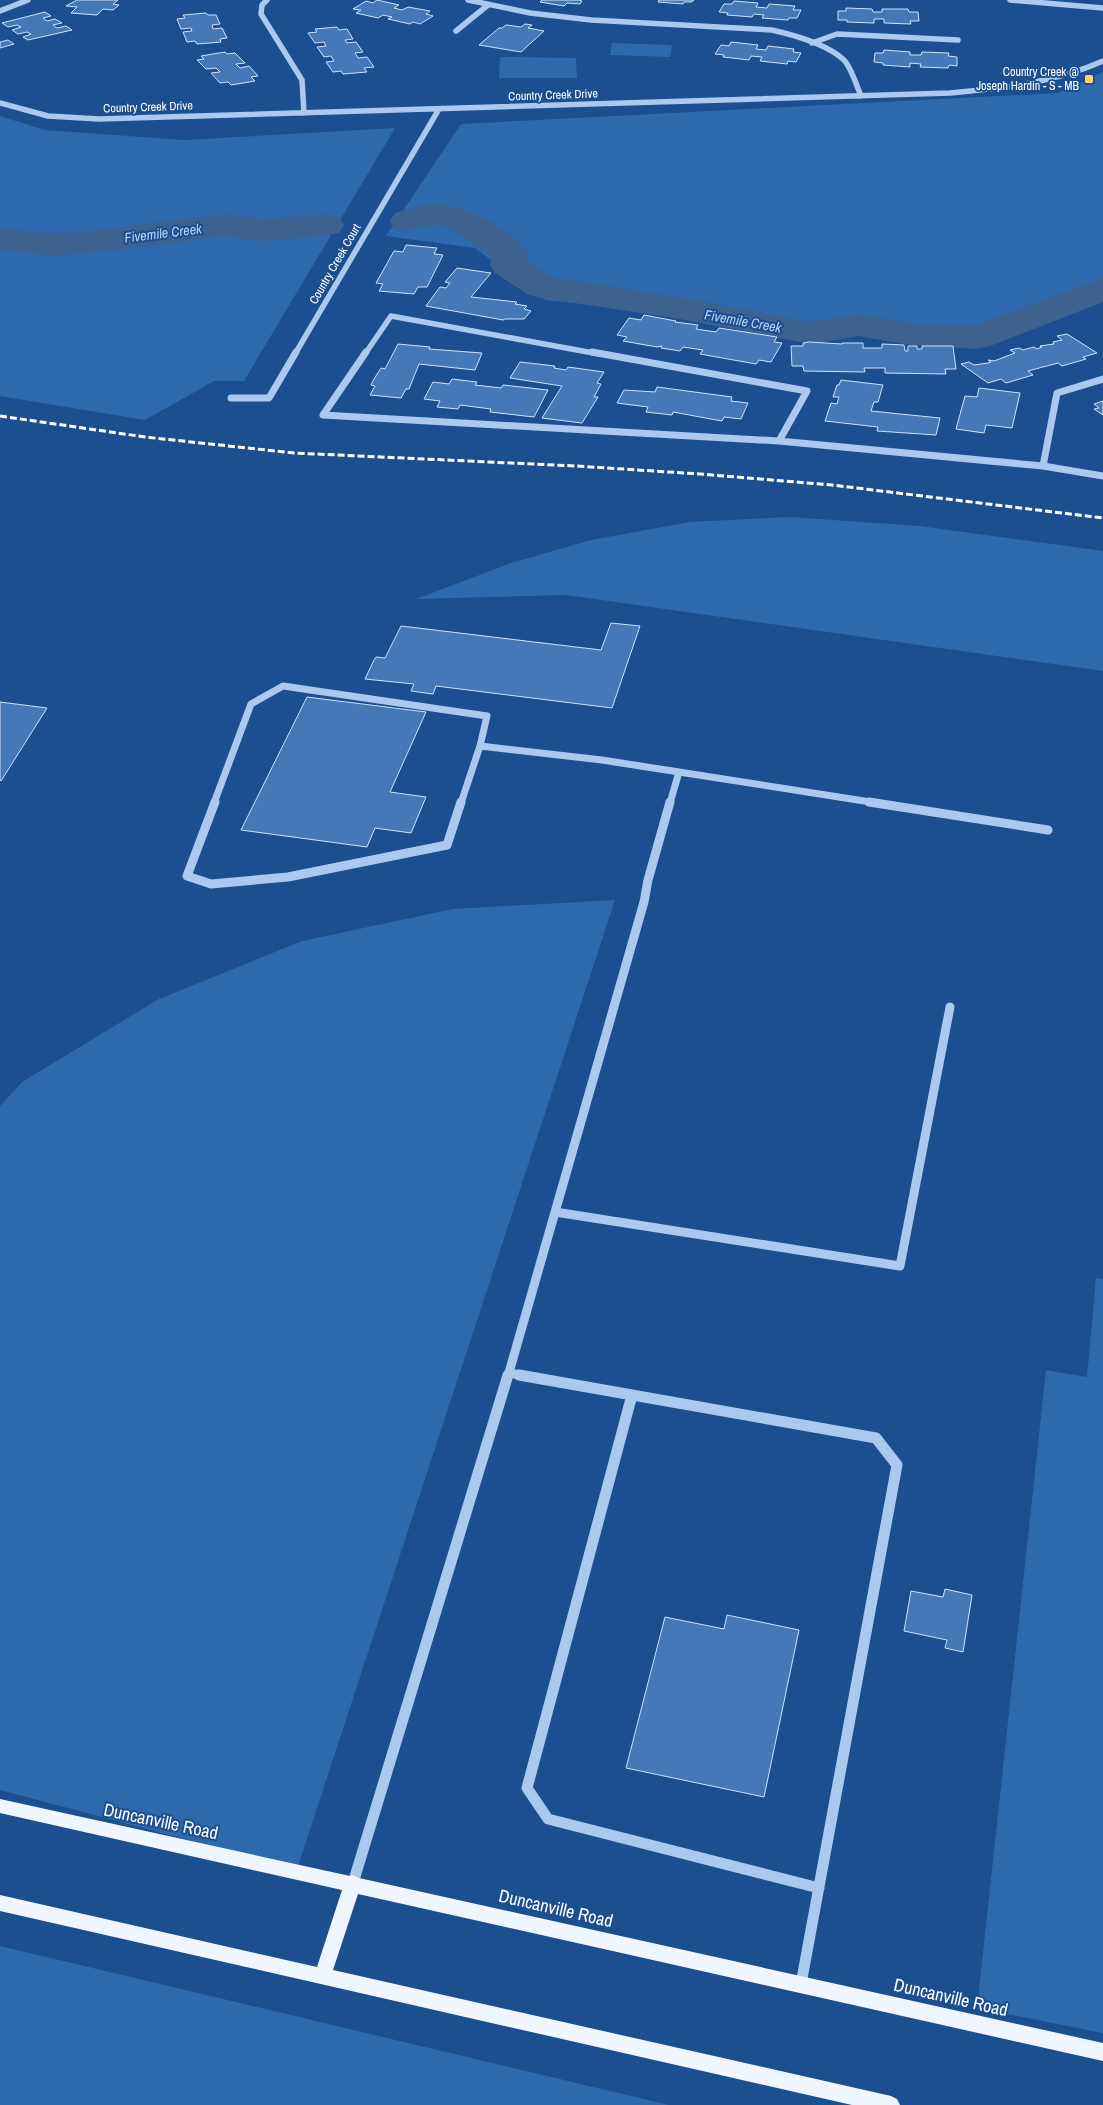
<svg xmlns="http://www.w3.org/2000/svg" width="1103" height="2105" viewBox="0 0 1103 2105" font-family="'Archivo Narrow',sans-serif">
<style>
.green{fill:#2e69ad}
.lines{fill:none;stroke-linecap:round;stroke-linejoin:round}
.river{fill:#3c6290;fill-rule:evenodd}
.building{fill:#4478b7;stroke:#cfe3fa}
.minor-far3{stroke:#a9c9ee;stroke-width:5.5}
.minor-far2{stroke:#a9c9ee;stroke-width:7}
.minor-far1{stroke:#a9c9ee;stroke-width:9}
.minor{stroke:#a9c9ee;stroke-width:11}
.major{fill:#f0f6ff;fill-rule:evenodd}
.rail{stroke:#fff;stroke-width:3;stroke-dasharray:7 3;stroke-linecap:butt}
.poi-dot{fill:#ffd166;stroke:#1b4f8f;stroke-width:2}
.labels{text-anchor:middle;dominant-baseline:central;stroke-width:4;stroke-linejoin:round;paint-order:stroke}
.far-poi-label{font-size:12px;fill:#fff;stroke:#1b4f8f;text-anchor:end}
.far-street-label{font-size:12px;fill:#fff;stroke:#1b4f8f}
.far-water-label{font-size:14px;font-style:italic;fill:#b5d3f5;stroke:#1b4f8f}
.near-street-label{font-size:18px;fill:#fff;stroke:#1b4f8f}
</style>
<rect width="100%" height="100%" fill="#1b4f8f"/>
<path class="green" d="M612,43L672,45L670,57L610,55Z
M500,57L576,58L577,78H499Z
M1103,72V299L979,343L545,300L475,248L386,236L461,124L1058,93Z
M0,116L45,130L184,140L395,128L244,381H214L145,420L0,396Z
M790,517L920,526L1103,551V671L566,595L416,599L511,563L591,540L690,522Z
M615,900L297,1869L0,1790V1106L22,1082L159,999L302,941L453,909Z
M1096,1278L1103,1279V2033L977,2008L1046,1370L1087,1377Z
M0,1946L669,2105H0Z"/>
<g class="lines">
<path class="river" d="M430,203C465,206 509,225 529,255L527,261L552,277L674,296L811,322L859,314L909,323L972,326L1103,278V302L990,346L976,349L909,345L859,336L811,344L674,318L542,298L529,295L495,273L490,265L492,257C480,247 447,222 430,225C415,228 412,233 395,229L390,221L395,213Z
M225,214L262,219L326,214L339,217L344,225L339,233L326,236L262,241L225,236L82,254L45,255L0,250V228L45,233L82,232Z"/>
</g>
<path class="building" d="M77,0H118L113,4L119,5L113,10L103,9L97,15L71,13L77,7L66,6Z
M377,0L399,5L394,8L402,10L408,7L430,11L426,14L433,16L420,24L413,22L410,24L388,19L392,17L383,15L378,18L356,13L361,10L353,9L366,1L373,3Z
M542,0H579L582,1L580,4L567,3L564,6L540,2Z
M659,0H694L692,2H684L683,4L658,2Z
M734,1L758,3L756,7L767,8L769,4L795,6L793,10H801L797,18H789L788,20L762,18L764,15L754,14L752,17L727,15L728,13L719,12L724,4H732Z
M846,8L872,9L873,12H882V9H908L909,12H918L919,21H910L911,24L884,23V19H874V23L847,22V20H838V11H846Z
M45,12L51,16L43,18L47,21L55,19L62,23L53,25L57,28L66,26L72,30L28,40L23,37L31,34L27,32L18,34L12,30L21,27L17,25L8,27L2,23Z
M206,13L208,15H216L220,24L212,25L213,29L222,28L227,38L220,39L221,42L197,44L195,41L187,42L183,32L192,31L191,28L181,29L177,19L185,18L183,15Z
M525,24L532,25L528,28L544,31L521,52L479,45L499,28H502L506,25L521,27Z
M337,27L339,30L347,29L353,39L345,40L347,43L356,42L363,52L355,53L358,58L367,57L374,67L364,68L367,72L343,74L341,71L333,72L326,62L334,61L331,56L324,57L317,47L326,46L324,42L315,43L308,33L317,32L315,29Z
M8,40L14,44L0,48V42Z
M731,42L758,45L756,49L766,50L768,46L794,49L793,52L801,53L796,62L788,61L787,64L760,61L762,57L751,56L749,60L723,57L724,55L715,54L721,45L729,46Z
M884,50L910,52V55H921L922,52L949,53L948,56L957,57V66L949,65L948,68L920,67L921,64L910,63V67L883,65V63L874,62L875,53H883Z
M225,52L227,54L235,53L245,63L236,64L240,68L249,66L258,76L251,77L255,81L231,85L228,82L220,83L211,73L220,72L216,68L206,69L197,60L204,59L201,56Z
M406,245L437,248L434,254L443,255L427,287H418L414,294L379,291L383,284L376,283L394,251L403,252Z
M457,268L491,273L471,297L517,302L515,304L527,306L524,309L531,311L524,319H505L503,320L426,306L440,287L446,288L450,283L445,282Z
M644,315L676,321L675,322L698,325L696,329L716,332L719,328L777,337L774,342L782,343L771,362L759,360L756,364L700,354L703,350L683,347L680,351L661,348L662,346L657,347L623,341L627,337L617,335L629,318L641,320Z
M1067,334L1097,353L1083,357L1086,359L1062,366L1058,363L1028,371L1033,375L1006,383L1001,379L988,383L961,364L969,362L974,365L988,363L991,362L988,360L994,361L1015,353L1010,350L1019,348L1023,350L1034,347L1037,349L1042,347L1040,346L1054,344L1053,342L1062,340L1057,336Z
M809,342L842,344V343H863V348H882V344L904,345L905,351H908V346H917V349H922V346H953L956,369H945L946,374L885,373V368H864L865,372L804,371L803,366H792L791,346H803V343Z
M398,344L430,347L429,349L482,353L475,370L419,364L409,389H406L401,398L370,395L375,386L371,385L374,379L381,368L385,369Z
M520,362L555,366L554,368L566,370L568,367L604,372L597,383L601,384L594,397H598L582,423L542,418L562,386L510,378Z
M452,379L477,382L475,385L501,388L503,385L548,390L534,417L490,412L491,409L460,405L458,409L437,407L440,401L424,399L433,382L449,384Z
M841,380L883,385L878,402H874L871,411L940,418L936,435L877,431L878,427L825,421L831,403L837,404L839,397H833L837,385H839Z
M657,387L732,397L731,401L748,403L741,419L724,417L722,421L673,412L672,415L646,412L648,407L617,403L624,390L655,392Z
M979,388L1020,393L1012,428L986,425L984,433L956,429L965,396L977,397Z
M1103,401V415L1094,409L1099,408L1094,404Z
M611,623L640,626L612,708L436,686L433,694L411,691L414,684L365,679L374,660L376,657L385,658L401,626L601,650Z
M307,697L426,712L390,792L426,797L411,833L375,828L367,847L241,830Z
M0,702L47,708L1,781L0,780Z
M945,1589L972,1595L963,1652L945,1648L947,1640L904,1631L911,1591L943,1597Z
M727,1615L799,1630L764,1797L626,1768L665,1617L724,1629Z"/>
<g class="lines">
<path class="minor-far3" d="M267,0L262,5L261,14L302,80L304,113
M468,0L530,13L591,20L772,30C794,35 827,44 844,60C851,67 857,87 861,96
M1010,0L1103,8
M0,11L28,0
M456,31L488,5
M812,43L837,34L958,40
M0,103L48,116L99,119L950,93C1003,88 1054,83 1103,61
M295,354L439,109
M365,354L391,316L599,354"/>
<path class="minor-far2" d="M366,352L323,415L779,441
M592,352L807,391L779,441
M231,398H269L296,352
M779,441L1043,466L1103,476
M1043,466L1057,393L1103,379
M480,746L602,760L679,772L670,803
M679,772L877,803
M214,803L251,704L283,686L487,716L480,746
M461,803L480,746"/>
<path class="minor-far1" d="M215,802L187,876L211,884L288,877L447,845L461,802
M869,802L1048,830
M555,1212L900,1266L950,1007
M509,1373L526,1376
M508,1376L644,902L648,880L670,802"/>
<path class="minor" d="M519,1375L876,1438L897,1465L801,1984
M632,1395L527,1788L548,1819L819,1888
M353,1883L508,1375"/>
<path class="major" d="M0,1799L350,1876L353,1875L359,1878L1103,2043V2061L358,1894L333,1970L891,2096L897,2099L900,2105H852L0,1911V1895L317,1967L342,1890L0,1813Z"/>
<path class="rail" d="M0,416L145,437L294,453L576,466L700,474L832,485L1103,518"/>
</g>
<rect class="poi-dot" x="1084" y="74" width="10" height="10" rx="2.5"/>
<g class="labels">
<g class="far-poi-label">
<text x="1079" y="72">Country Creek @<tspan x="1079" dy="14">Joseph Hardin - S - MB</tspan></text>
</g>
<g class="far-street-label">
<text transform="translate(553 95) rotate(-2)">Country Creek Drive</text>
<text transform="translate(148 107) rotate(-2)">Country Creek Drive</text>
<text transform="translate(335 264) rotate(-60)">Country Creek Court</text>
</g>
<g class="far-water-label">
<text transform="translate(163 233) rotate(-7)">Fivemile Creek</text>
<text transform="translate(743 321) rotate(10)">Fivemile Creek</text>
</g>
<g class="near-street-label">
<text transform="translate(161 1821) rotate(12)">Duncanville Road</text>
<text transform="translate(556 1908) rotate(13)">Duncanville Road</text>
<text transform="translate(951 1997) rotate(13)">Duncanville Road</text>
</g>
</g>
</svg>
